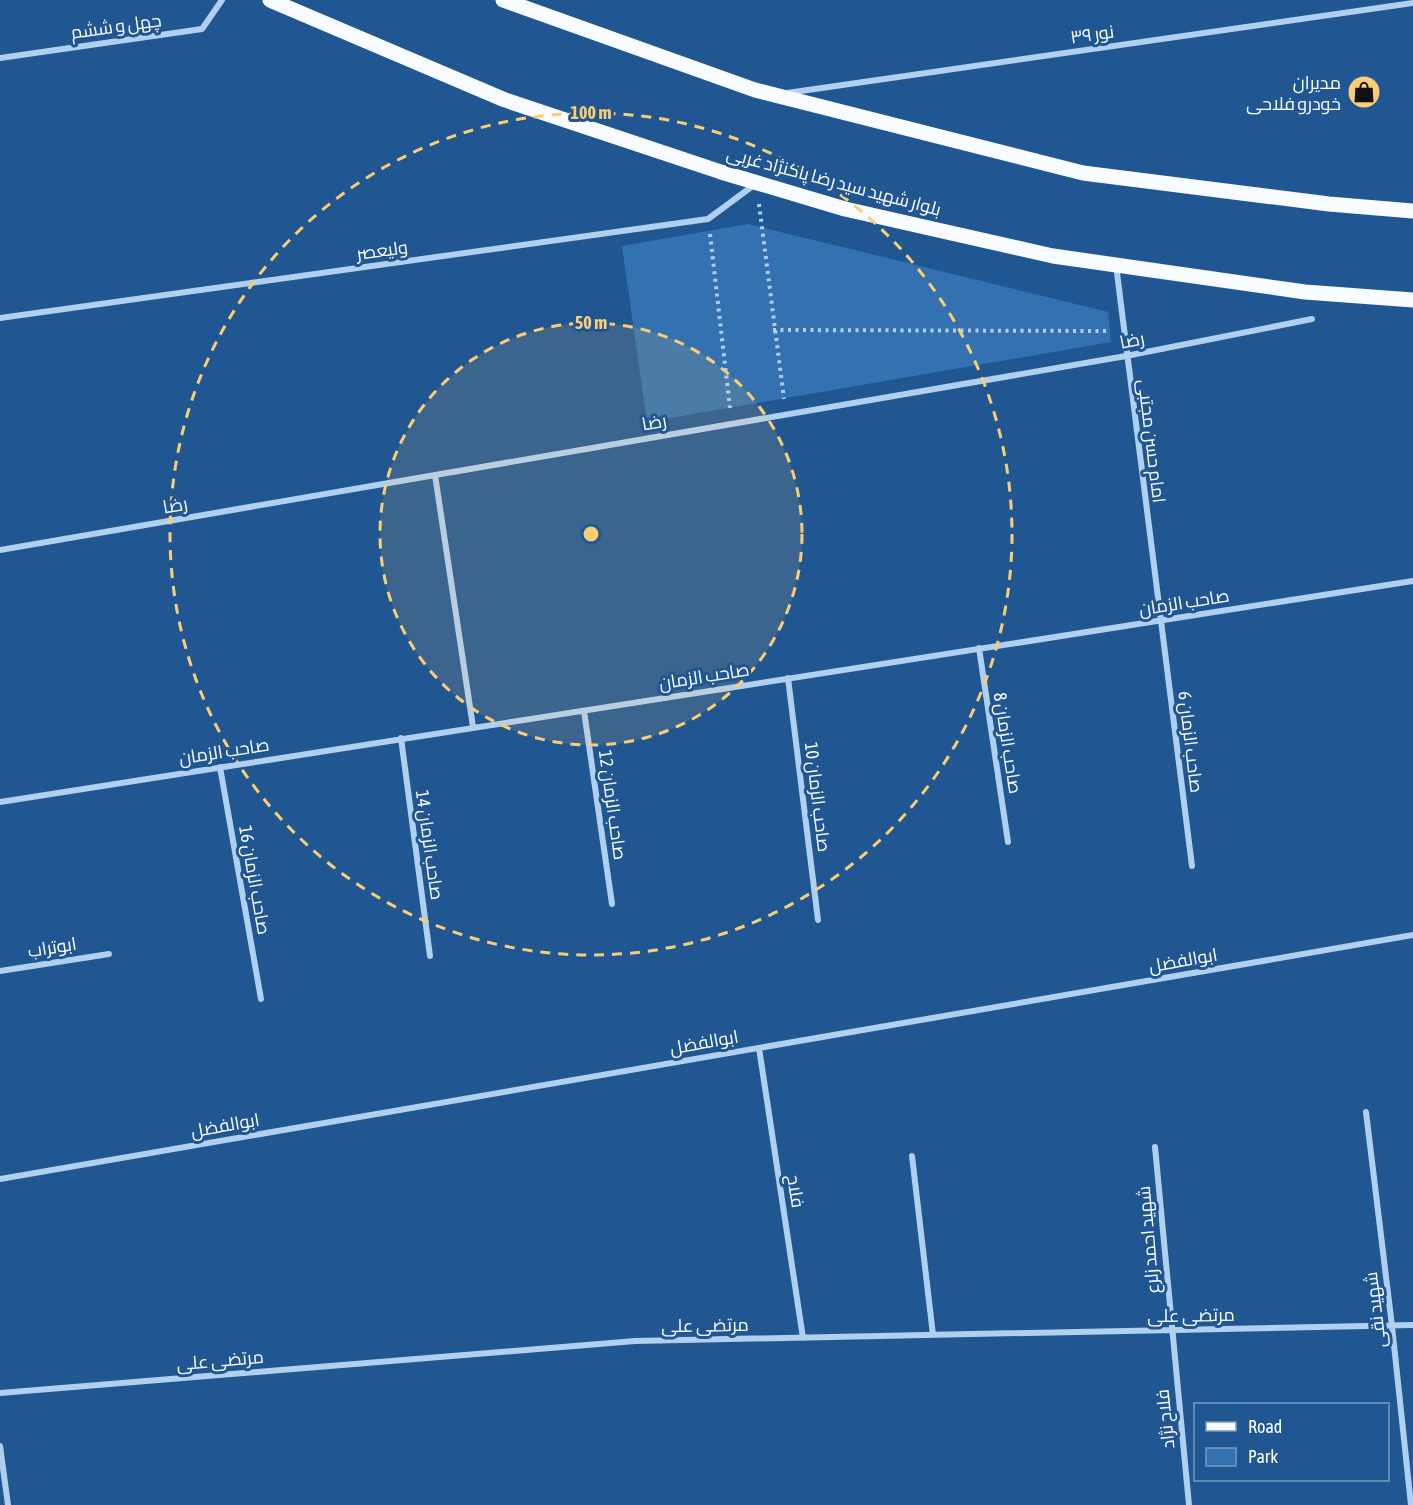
<svg xmlns="http://www.w3.org/2000/svg" width="1413" height="1505" viewBox="0 0 1413 1505" font-family="'Asap Condensed',Cairo,sans-serif">
<style>
.green{fill:#3371b0}
.lines{fill:none;stroke-linecap:round;stroke-linejoin:round}
.path{stroke:#b1cfee;stroke-width:4;stroke-dasharray:3 4.5;stroke-linecap:butt}
.street{stroke:#b1cfee;stroke-width:6}
.primary{stroke:#f8fbff;stroke-width:15}
.ring{fill:none;stroke:#fbcd72;stroke-width:3;stroke-dasharray:10 8}
.labels{text-anchor:middle;dominant-baseline:central;stroke-width:6;stroke-linejoin:round;paint-order:stroke}
.street-label{font-size:18px;fill:#fff;stroke:#205792}
.poi-label{font-size:18px;fill:#fff;stroke:#205792;text-anchor:end}
.centre{fill:#fbcd72;stroke:#205792;stroke-width:3}
.ring-label{font-size:18px;text-anchor:middle;font-weight:bold;fill:#fbcd72;stroke:#205792;stroke-width:6;stroke-linejoin:round;paint-order:stroke}
</style>
<rect width="100%" height="100%" fill="#205792"/>
<path class="green" d="M748,224L1108,312L1111,342L647,422L622,246Z"/>
<g class="lines">
<path class="path" d="M759,204L784,399
M710,234L730,408
M773,330L1108,331"/>
<path class="street" d="M0,58L202,29L222,0
M787,93L1413,3
M1116,265L1192,866
M0,318L708,219L754,185
M435,475L473,727
M0,550L1126,356L1312,319
M979,648L1008,842
M788,678L818,920
M584,711L612,904
M401,738L430,956
M220,767L261,999
M0,802L1413,581
M0,971L109,954
M759,1048L803,1338
M1366,1112L1392,1326L1411,1505
M1155,1147L1189,1505
M912,1156L933,1335
M0,1179L1413,935
M0,1393L635,1341L1413,1325
M0,1446L8,1505"/>
<path class="primary" d="M270,0L505,100L721,172L845,209L1053,256L1305,292L1413,300
M503,0L755,90L1083,173L1329,204L1413,211"/>
</g>
<circle cx="591" cy="534" r="211" fill="#fbcd72" fill-opacity=".12"/>
<g class="ring">
<circle cx="591" cy="534" r="211"/>
<circle cx="591" cy="534" r="421"/>
</g>
<defs>
<g id="shop-disc" transform="scale(1.725)"><circle r="9.5" fill="#fbcd72" stroke="#205792"/><path d="M-5-2.5h2.3a2.7 3.5 0 0 1 5.4 0H5L5.5 6h-11ZM-1.5-2.5h3a1.5 2.3 0 0 0-3 0Z" fill="#111"/></g>
</defs>
<g fill-rule="evenodd">
<use href="#shop-disc" x="1364" y="92"/>
</g>
<g class="labels">
<g class="street-label">
<text transform="translate(116 26) rotate(-8)">چهل و ششم</text>
<text transform="translate(1092 34) rotate(-8)">نور ۳۹</text>
<text transform="translate(834 181) rotate(15)">بلوار شهید سید رضا پاکنژاد غربی</text>
<text transform="translate(382 250) rotate(-8)">ولیعصر</text>
<text transform="translate(1132 340) rotate(-11)">رضا</text>
<text transform="translate(654 422) rotate(-10)">رضا</text>
<text transform="translate(1152 441) rotate(83)">امام حسن مجتبی</text>
<text transform="translate(175 505) rotate(-10)">رضا</text>
<text transform="translate(1184 602) rotate(-9)">صاحب الزمان</text>
<text transform="translate(704 676) rotate(-9)">صاحب الزمان</text>
<text transform="translate(1191 742) rotate(83)">صاحب الزمان 6</text>
<text transform="translate(1008 743) rotate(81)">صاحب الزمان 8</text>
<text transform="translate(224 751) rotate(-9)">صاحب الزمان</text>
<text transform="translate(818 797) rotate(83)">صاحب الزمان 10</text>
<text transform="translate(613 805) rotate(82)">صاحب الزمان 12</text>
<text transform="translate(430 845) rotate(82)">صاحب الزمان 14</text>
<text transform="translate(255 880) rotate(80)">صاحب الزمان 16</text>
<text transform="translate(52 947) rotate(-9)">ابوتراب</text>
<text transform="translate(1183 960) rotate(-10)">ابوالفضل</text>
<text transform="translate(704 1042) rotate(-10)">ابوالفضل</text>
<text transform="translate(225 1125) rotate(-10)">ابوالفضل</text>
<text transform="translate(796 1191) rotate(81)">فلاح</text>
<text transform="translate(1148 1240) rotate(-95)">شهید احمد زلرع</text>
<text transform="translate(1375 1310) rotate(-97)">شهید نقی</text>
<text transform="translate(1191 1315) rotate(-1)">مرتضی علی</text>
<text transform="translate(705 1325) rotate(-1)">مرتضی علی</text>
<text transform="translate(220 1360) rotate(-5)">مرتضی علی</text>
<text transform="translate(1165 1419) rotate(-96)">فلاح نژاد</text>
</g>
<g class="poi-label">
<text x="1341" y="82">مدیران<tspan x="1341" dy="21">خودرو فلاحی</tspan></text>
</g>
</g>
<circle cx="591" cy="534" r="9" class="centre"/>
<g class="ring-label">
<text x="591" y="119">100 m</text>
<text x="591" y="329">50 m</text>
</g>
<rect x="1194" y="1403" width="195" height="78" fill="#205792" stroke="#799abe" stroke-width="1.5"/>
<rect x="1206" y="1422" width="30" height="9" fill="#f8fbff" stroke="#799abe" stroke-width="1.5"/>
<text x="1248" y="1433" font-size="18" fill="#ffffff">Road</text>
<rect x="1206" y="1448" width="30" height="18" fill="#3371b0" stroke="#799abe" stroke-width="1.5"/>
<text x="1248" y="1463" font-size="18" fill="#ffffff">Park</text>
</svg>
